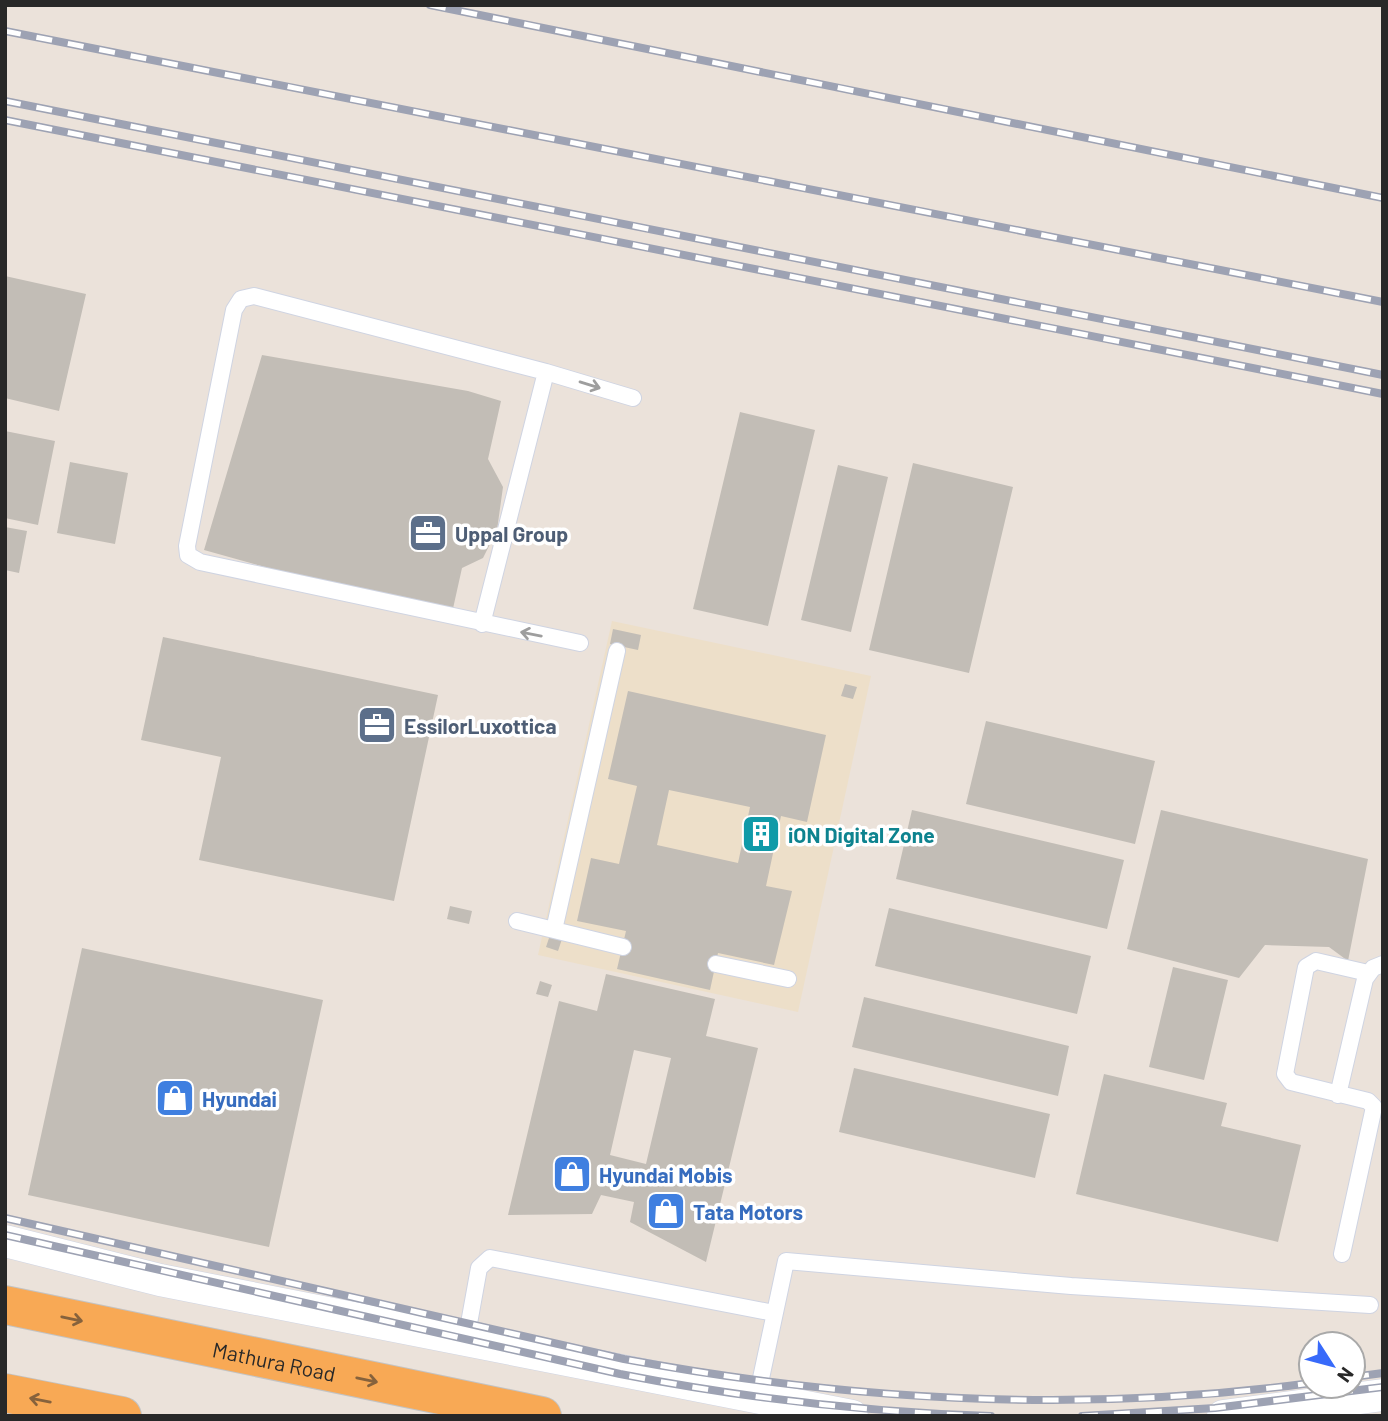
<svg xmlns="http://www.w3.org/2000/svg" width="1388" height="1421" viewBox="0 0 1388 1421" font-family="Barlow,sans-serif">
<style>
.education{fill:#eddfc9}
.building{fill:#c2bdb6;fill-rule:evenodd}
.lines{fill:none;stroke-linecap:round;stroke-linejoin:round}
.service-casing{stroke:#cfd4e2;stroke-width:18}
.minor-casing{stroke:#cfd4e2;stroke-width:33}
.trunk-casing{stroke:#c3c3c3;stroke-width:40}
.service{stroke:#fff;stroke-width:16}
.minor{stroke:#fff;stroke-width:32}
.trunk{stroke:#f8a955;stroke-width:38}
.rail-casing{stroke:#9da2b3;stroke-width:8}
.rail{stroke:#fff;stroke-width:5;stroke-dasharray:16;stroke-linecap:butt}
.oneway{stroke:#9e9e9e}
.oneway2{stroke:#86623c}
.labels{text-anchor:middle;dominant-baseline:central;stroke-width:7;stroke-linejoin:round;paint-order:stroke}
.service-label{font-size:21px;font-weight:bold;fill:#4e5e75;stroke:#fff;text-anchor:start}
.culture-label{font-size:21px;font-weight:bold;fill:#0d838f;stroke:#fff;text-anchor:start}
.shop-label{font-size:21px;font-weight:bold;fill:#366cbe;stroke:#fff;text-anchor:start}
.street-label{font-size:21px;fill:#282828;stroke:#fff}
</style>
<rect width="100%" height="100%" fill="#ebe2da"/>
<path class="education" d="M612,621L871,676L798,1012L538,955Z"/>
<path class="building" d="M5,276L86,294L59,411L5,398Z
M262,355L468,391L501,401L488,459L503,487L497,530L483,558L462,568L452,613L418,610L204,550Z
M740,412L815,430L768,626L693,609Z
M5,431L55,441L38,525L5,518Z
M70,462L128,473L115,544L57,533Z
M913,463L1013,487L969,673L869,650Z
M838,465L888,477L851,632L801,620Z
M5,527L27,531L19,573L5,570Z
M613,629L641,635L638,650L610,644Z
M163,637L438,695L394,901L199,860L221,757L141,740Z
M845,684L857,687L853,699L841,696Z
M628,691L826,735L807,822L781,816L766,886L792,891L774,965L718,953L710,990L617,969L626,931L577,921L591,858L619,864L637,786L608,779ZM669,790L750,807L738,863L657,845Z
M986,721L1155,761L1135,844L966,804Z
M912,810L1124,860L1107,929L896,879Z
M1161,810L1368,859L1348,961L1329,947L1265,945L1239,978L1127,949Z
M450,906L472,911L469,924L447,919Z
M889,908L1091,956L1077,1014L875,966Z
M550,935L562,939L558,951L546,947Z
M82,948L323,1000L269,1247L28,1195Z
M1173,967L1228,980L1204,1080L1149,1067Z
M606,974L715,999L706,1036L758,1048L706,1262L630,1222L634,1202L601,1195L592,1214L508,1215L559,1001L597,1011ZM634,1050L671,1058L646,1164L610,1155Z
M540,981L552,985L548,997L536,994Z
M864,997L1069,1046L1058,1096L852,1047Z
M854,1068L1050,1114L1035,1178L839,1132Z
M1104,1074L1227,1103L1221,1126L1301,1145L1278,1242L1076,1194Z"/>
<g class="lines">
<g class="service-casing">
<path id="service" d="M482,624L546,372
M580,643L200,562L188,555L187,546L234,310L241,299L254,296L546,372L633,398
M517,921L554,930L617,651
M554,930L623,947
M716,964L788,979
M1338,1095L1365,979L1373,968L1383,964
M1342,1254L1374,1107L1368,1101L1291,1082L1285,1074L1306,967L1316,961L1368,973
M466,1340L479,1268L490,1258L774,1313
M757,1397L786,1261L1071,1286L1370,1305"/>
</g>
<g class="minor-casing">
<path id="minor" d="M5,1241L160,1280L852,1416
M1223,1416L1383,1395"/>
</g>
<g class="trunk-casing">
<g id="trunk">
<path id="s1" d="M5,1305L542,1416"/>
<path d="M5,1393L122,1416"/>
</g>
</g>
<use href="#service" class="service"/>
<use href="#minor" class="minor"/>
<use href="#trunk" class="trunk"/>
<g class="rail-casing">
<path id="rail" d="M430,5L1383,198
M5,31L1383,302
M5,101L1383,375
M5,120L1383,394
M5,1218L624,1359C851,1401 1081,1414 1311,1383
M5,1235L620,1374C743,1398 866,1412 991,1416
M1353,1377L1383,1373
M1082,1416L1215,1408L1383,1387"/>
</g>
<use href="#rail" class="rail"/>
</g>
<defs><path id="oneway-shaft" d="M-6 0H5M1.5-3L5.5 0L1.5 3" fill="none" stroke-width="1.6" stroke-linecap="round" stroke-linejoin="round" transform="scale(1.75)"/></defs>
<g class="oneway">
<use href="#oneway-shaft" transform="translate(590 385) rotate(17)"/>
<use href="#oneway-shaft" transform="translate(531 634) rotate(-169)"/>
</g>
<g class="oneway2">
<use href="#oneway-shaft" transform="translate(72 1319) rotate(12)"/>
<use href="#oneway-shaft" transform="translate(367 1380) rotate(12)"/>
<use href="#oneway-shaft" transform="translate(40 1400) rotate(-169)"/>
</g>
<defs>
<g id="office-square" transform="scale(2.0125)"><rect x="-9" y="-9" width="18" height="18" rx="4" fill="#5c6f8a" stroke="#fff"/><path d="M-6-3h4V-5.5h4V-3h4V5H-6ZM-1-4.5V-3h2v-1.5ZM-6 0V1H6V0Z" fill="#fff"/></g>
<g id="building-square" transform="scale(2.0125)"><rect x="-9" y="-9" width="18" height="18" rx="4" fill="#0f9aa8" stroke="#fff"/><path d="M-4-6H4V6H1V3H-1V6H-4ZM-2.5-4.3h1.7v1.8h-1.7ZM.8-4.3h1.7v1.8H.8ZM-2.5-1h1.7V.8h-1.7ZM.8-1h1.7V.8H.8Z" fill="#fff"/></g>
<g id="shop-square" transform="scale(2.0125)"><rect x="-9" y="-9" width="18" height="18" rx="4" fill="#3f7fe0" stroke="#fff"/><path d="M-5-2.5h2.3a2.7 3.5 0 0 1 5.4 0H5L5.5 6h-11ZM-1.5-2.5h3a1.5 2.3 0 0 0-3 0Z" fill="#fff"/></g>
</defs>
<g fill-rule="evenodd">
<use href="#office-square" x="428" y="533"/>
<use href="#office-square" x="377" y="725"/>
<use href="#building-square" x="761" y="834"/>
<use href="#shop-square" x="175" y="1098"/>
<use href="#shop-square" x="572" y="1174"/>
<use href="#shop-square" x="666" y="1211"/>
</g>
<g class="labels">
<g class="service-label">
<text x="455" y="533">Uppal Group</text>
<text x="404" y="725">EssilorLuxottica</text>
</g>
<g class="culture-label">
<text x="788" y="834">iON Digital Zone</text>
</g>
<g class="shop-label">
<text x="202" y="1098">Hyundai</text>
<text x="599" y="1174">Hyundai Mobis</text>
<text x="693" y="1211">Tata Motors</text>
</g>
<g class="street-label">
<text stroke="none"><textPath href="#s1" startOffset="275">Mathura Road</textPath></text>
</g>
</g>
<rect width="1388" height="1421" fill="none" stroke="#282828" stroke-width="14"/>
<g transform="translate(1332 1365) rotate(126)"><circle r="33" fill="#ffffff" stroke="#a9a9a9" stroke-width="2"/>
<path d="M0-5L12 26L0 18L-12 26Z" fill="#386afa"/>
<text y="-10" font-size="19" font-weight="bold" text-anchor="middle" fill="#282828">N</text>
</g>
</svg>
